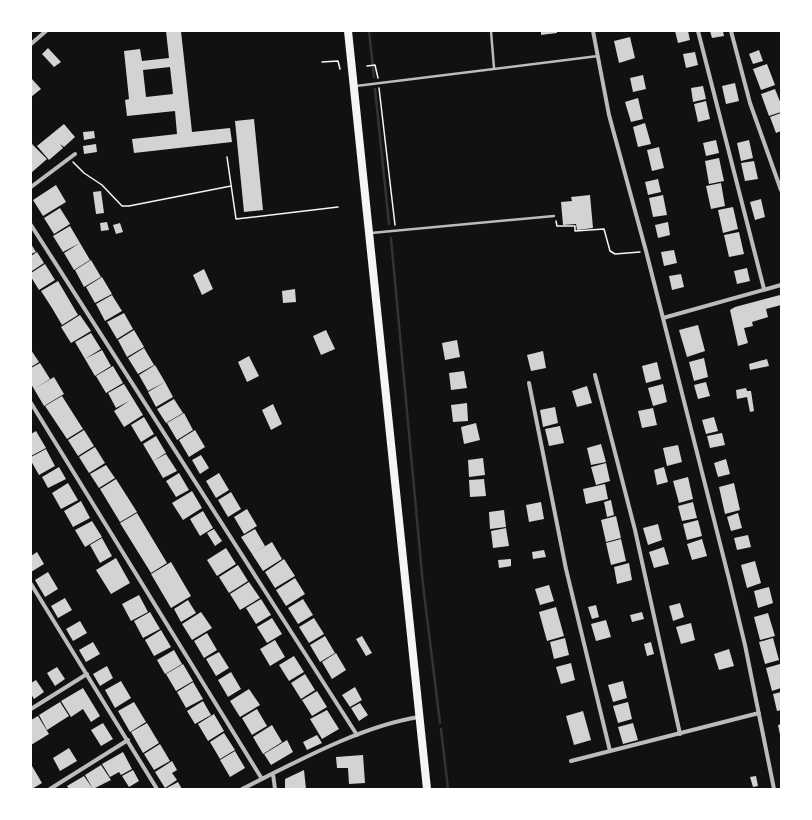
<svg xmlns="http://www.w3.org/2000/svg" width="812" height="820" viewBox="0 0 812 820" font-family="'Varela Round',sans-serif">
<style>
.lines{fill:none;stroke-linecap:round;stroke-linejoin:round}
.stream{stroke:#333;stroke-width:2.5}
.building{fill:#d3d3d3;fill-rule:evenodd}
.path{stroke:#f5f5f5;stroke-width:1.5}
.service{stroke:#bcbcbc;stroke-width:2.5}
.minor{stroke:#bcbcbc;stroke-width:4}
.trunk{stroke:#f5f5f5;stroke-width:8}
</style>
<rect width="100%" height="100%" fill="#111"/>
<g class="lines">
<path class="stream" d="M369,31L374,77
M375,89L389,224
M391,238L423,585L440,723
M441,729L448,789"/>
</g>
<path class="building" d="M166,31H181L192,132L230,128L232,142L134,153L132,139L177,134L175,111L127,116L125,100L129,99L124,51L140,49L142,61L169,58ZM170,67L173,94L146,97L143,70Z
M541,31H557V33L541,35Z
M675,31H688L690,40L678,43Z
M710,31H723L724,36L712,38Z
M630,37L635,58L619,63L614,41Z
M48,48L61,62L54,67L42,54Z
M759,50L763,61L753,64L749,54Z
M695,52L698,65L686,68L683,54Z
M767,64L775,85L761,90L753,69Z
M643,75L646,89L633,92L630,78Z
M31,78L41,89L31,97Z
M735,83L739,101L726,104L722,86Z
M703,86L706,99L693,102L691,88Z
M775,89L781,104V112L769,116L761,94Z
M638,98L643,119L631,122L625,102Z
M706,101L710,119L698,122L694,104Z
M781,113V131L776,133L770,117Z
M254,119L263,210L244,212L235,121Z
M645,123L651,144L638,147L633,127Z
M64,124L75,137L64,147L60,144L63,148L49,160L37,146Z
M94,131L95,138L84,140L83,132Z
M716,140L719,153L706,156L703,143Z
M749,140L753,158L741,161L737,143Z
M32,144L47,159L31,173V145Z
M96,144L97,152L84,154L83,146Z
M659,147L664,168L652,171L647,150Z
M719,158L724,181L709,184L705,161Z
M754,161L758,179L745,181L741,163Z
M658,179L661,192L648,195L645,182Z
M721,183L725,206L711,209L706,186Z
M56,185L66,202L43,216L33,200Z
M101,191L104,213L96,214L93,192Z
M590,195L593,228L577,230L576,224L563,225L561,202L572,201L571,197Z
M663,195L667,215L653,217L649,198Z
M761,199L765,217L755,220L750,202Z
M733,207L738,229L723,233L718,210Z
M60,208L70,224L54,234L44,218Z
M107,222L109,230L101,231L100,223Z
M668,222L670,235L658,238L655,225Z
M120,223L123,232L116,234L113,225Z
M70,226L80,243L63,252L53,236Z
M739,232L744,254L729,257L724,235Z
M80,243L90,260L74,270L64,253Z
M31,244L36,252L31,254Z
M674,250L677,263L664,266L661,252Z
M37,252L44,263L32,271L31,256Z
M91,260L101,277L84,287L75,270Z
M45,264L55,280L39,290L31,277V273Z
M747,268L750,281L737,284L734,271Z
M204,269L213,289L202,295L193,275Z
M681,274L684,287L672,290L669,276Z
M102,277L112,294L95,303L86,287Z
M58,281L68,298L52,308L41,291Z
M295,289L296,302L283,303L282,291Z
M112,295L122,311L105,321L96,304Z
M780,295L781,305L766,309L768,317L752,322L753,326L744,328L748,343L738,346L730,310L735,307Z
M68,298L78,315L62,325L52,308Z
M124,313L133,329L117,339L107,322Z
M80,315L91,331L71,343L61,327Z
M698,325L705,351L687,357L679,330Z
M134,330L144,347L127,357L118,340Z
M326,330L335,349L321,355L313,336Z
M91,333L101,349L85,359L75,342Z
M457,340L460,357L445,360L442,343Z
M144,348L154,365L138,374L128,358Z
M31,350L39,362L31,367Z
M102,350L111,366L95,376L85,359Z
M543,351L546,368L531,371L527,355Z
M249,356L259,376L247,382L238,362Z
M704,358L708,377L694,381L689,362Z
M767,359L769,366L750,370L749,364Z
M657,362L661,379L646,383L642,366Z
M40,363L50,379L34,389L31,384V368Z
M155,365L165,382L148,391L139,375Z
M113,366L123,383L106,393L96,376Z
M464,371L467,388L451,390L449,373Z
M54,377L64,394L44,406L34,389Z
M165,382L173,397L156,407L148,392Z
M706,382L710,396L698,399L694,385Z
M124,384L143,415L124,427L114,411L129,401L116,408L108,393Z
M663,384L667,402L653,406L648,388Z
M587,386L592,403L577,407L572,391Z
M746,388L747,391H751L754,411L750,412L747,397L737,399L736,390Z
M62,396L83,429L67,439L45,406Z
M174,399L183,413L166,423L157,409Z
M467,403L468,421L453,422L451,405Z
M273,404L282,424L271,430L262,410Z
M555,407L558,423L543,427L540,410Z
M653,408L657,425L642,428L638,411Z
M184,413L193,430L177,440L167,423Z
M144,417L154,434L141,442L131,425Z
M714,417L718,431L706,434L702,420Z
M476,423L480,440L464,444L461,427Z
M560,426L564,443L549,446L545,429Z
M84,430L94,446L78,456L68,440Z
M195,430L205,447L189,457L179,440Z
M36,431L46,448L31,456V434Z
M722,433L725,445L710,448L707,436Z
M156,436L166,453L153,461L143,444Z
M601,444L606,462L591,465L587,448Z
M678,445L682,462L667,466L663,448Z
M95,447L105,463L89,473L79,457Z
M46,449L55,466L39,475L31,461V457Z
M166,454L177,471L163,478L153,461Z
M201,455L209,468L200,474L192,460Z
M483,458L485,475L469,477L468,460Z
M726,459L730,474L718,477L714,463Z
M606,463L610,481L596,485L591,467Z
M106,465L115,478L99,488L90,474Z
M59,467L66,479L48,488L42,477Z
M664,467L668,482L657,485L654,470Z
M179,473L189,490L176,497L166,481Z
M219,473L229,490L216,498L206,481Z
M688,477L693,499L679,503L673,481Z
M116,479L137,512L120,522L100,489Z
M484,479L486,496L470,497L469,480Z
M68,483L78,500L61,509L52,493Z
M734,483L740,510L725,514L719,487Z
M605,484L608,499L586,504L583,489Z
M192,491L202,508L183,520L172,503Z
M231,492L241,509L228,517L218,500Z
M611,500L614,515L607,517L604,502Z
M81,501L90,518L73,527L64,511Z
M541,502L544,519L529,522L526,505Z
M693,502L697,518L682,521L678,506Z
M247,509L257,526L244,534L234,517Z
M504,510L506,527L490,529L489,512Z
M203,511L213,528L200,536L190,519Z
M137,513L167,563L151,573L120,523Z
M738,513L742,528L731,531L727,517Z
M616,516L621,538L606,542L601,520Z
M698,520L702,536L687,540L683,524Z
M92,521L102,537L85,547L75,530Z
M658,524L662,540L648,545L643,528Z
M506,528L509,546L493,548L491,531Z
M214,529L222,541L215,546L207,533Z
M255,529L265,546L252,554L241,537Z
M748,535L751,547L737,550L734,538Z
M102,538L112,556L100,563L90,545Z
M621,539L626,561L611,565L606,543Z
M702,539L707,556L692,560L687,544Z
M272,542L282,559L263,571L252,554Z
M664,547L669,564L654,568L649,552Z
M226,548L236,564L217,576L207,560Z
M544,550L546,557L533,559L532,552Z
M37,552L44,564L31,572V556Z
M116,558L130,583L111,594L96,570Z
M284,559L295,576L275,588L265,572Z
M511,559V566L499,568L498,560Z
M755,561L761,583L747,588L741,565Z
M171,562L191,596L171,608L151,574Z
M629,563L632,580L617,584L614,567Z
M238,565L248,581L229,593L219,577Z
M48,572L58,589L45,597L35,580Z
M295,578L305,594L286,606L276,590Z
M249,582L260,598L240,610L230,594Z
M549,585L554,601L540,605L535,589Z
M769,587L773,603L758,608L754,591Z
M139,595L148,612L131,621L122,604Z
M65,598L72,610L58,618L51,606Z
M261,599L271,615L256,624L246,608Z
M303,599L313,615L298,624L288,608Z
M188,600L196,613L181,622L174,609Z
M680,603L684,617L673,621L669,606Z
M596,605L599,617L592,619L588,607Z
M556,607L564,636L547,641L539,612Z
M150,612L160,629L143,638L134,621Z
M201,612L212,628L192,640L182,624Z
M642,612L644,619L632,622L630,615Z
M768,613L775,636L760,640L754,617Z
M272,618L282,634L267,643L257,627Z
M314,618L324,634L309,643L299,627Z
M606,620L611,637L596,641L591,624Z
M80,621L87,633L73,641L66,629Z
M691,623L695,640L681,644L676,627Z
M161,630L171,647L154,656L145,640Z
M207,633L217,650L204,658L194,641Z
M325,636L335,653L320,662L310,645Z
M362,636L372,653L366,656L356,639Z
M565,638L569,655L554,659L550,642Z
M773,638L779,660L765,664L759,642Z
M275,640L285,657L270,666L260,649Z
M93,642L100,654L86,662L79,650Z
M651,642L654,654L647,656L644,644Z
M729,649L734,666L719,670L714,654Z
M174,650L182,664L165,674L157,660Z
M219,652L229,668L216,676L206,659Z
M336,653L346,670L332,679L322,662Z
M294,656L304,672L289,681L279,665Z
M571,663L575,680L561,684L556,667Z
M183,664L193,681L176,691L166,674Z
M780,664L781,688L772,691L766,668Z
M107,666L113,678L100,686L93,674Z
M57,667L65,679L55,686L47,673Z
M231,672L241,689L228,697L218,680Z
M305,674L315,690L301,699L291,683Z
M36,680L44,692L34,699L31,694V683Z
M121,681L131,698L115,708L105,690Z
M623,681L627,698L613,702L608,685Z
M193,682L203,699L186,708L177,692Z
M355,687L362,700L350,707L342,695Z
M83,688L100,716L91,722L83,709L71,717L61,701Z
M249,689L260,705L240,717L230,701Z
M317,691L327,707L312,716L302,700Z
M781,692V710L777,711L773,694Z
M203,701L211,715L195,724L187,711Z
M60,702L69,716L47,730L39,715Z
M134,702L146,722L130,732L118,711Z
M628,702L632,719L618,723L613,706Z
M360,703L368,715L359,721L351,708Z
M257,709L267,726L252,735L242,718Z
M327,710L339,729L322,739L310,719Z
M583,711L591,740L574,745L566,716Z
M214,714L224,731L208,741L198,724Z
M38,716L49,734L31,745V720Z
M103,723L113,739L101,746L91,730Z
M147,723L159,743L143,753L131,732Z
M633,723L638,740L623,744L618,727Z
M781,724V735H780L778,725Z
M272,725L282,742L263,754L253,737Z
M224,733L235,750L220,759L210,742Z
M317,735L322,743L307,750L303,742Z
M287,740L293,752L271,765L264,754Z
M160,744L170,761L154,770L144,754Z
M69,748L77,761L60,771L53,758Z
M235,751L245,768L230,777L220,760Z
M123,752L132,769L121,775L119,772L110,777L102,764Z
M363,755L365,783L349,784L348,768H337L336,757Z
M172,761L177,770L172,773L177,780L165,788L155,772Z
M101,765L111,780L93,789L85,775Z
M31,766H32L42,783L32,789L31,788Z
M133,770L139,781L129,787L122,776Z
M304,770L306,789H285V779Z
M84,776L93,789H69L67,786Z
M756,776L758,786L753,787L750,777Z
M178,782L182,789H165Z"/>
<g class="lines">
<path class="path" d="M322,62L338,61L340,69
M367,66L375,65L378,78
M379,88L395,225
M227,157L236,219L338,207
M73,162L84,173L102,185L122,206H129L231,186
M556,221L557,226H575V231L604,229L610,251L615,254L640,252"/>
<path class="service" d="M491,31L494,68
M356,86L598,56
M371,233L554,216"/>
<path class="minor" d="M593,31L609,115L646,251L729,579L745,645L774,789
M698,31L764,289
M731,31L750,103L781,190
M31,44L46,31
M31,187L75,154
M31,225L357,735
M663,318L781,285
M595,375L635,530L680,734
M529,383L566,569L610,751
M31,403L262,779
M31,584L157,789
M31,709L87,674
M571,761L759,713
M273,774L275,789
M50,789L128,740
M242,789C296,762 361,726 419,717"/>
<path class="trunk" d="M348,31L427,789"/>
</g>
<rect width="812" height="820" fill="none" stroke="#ffffff" stroke-width="64"/>
</svg>
